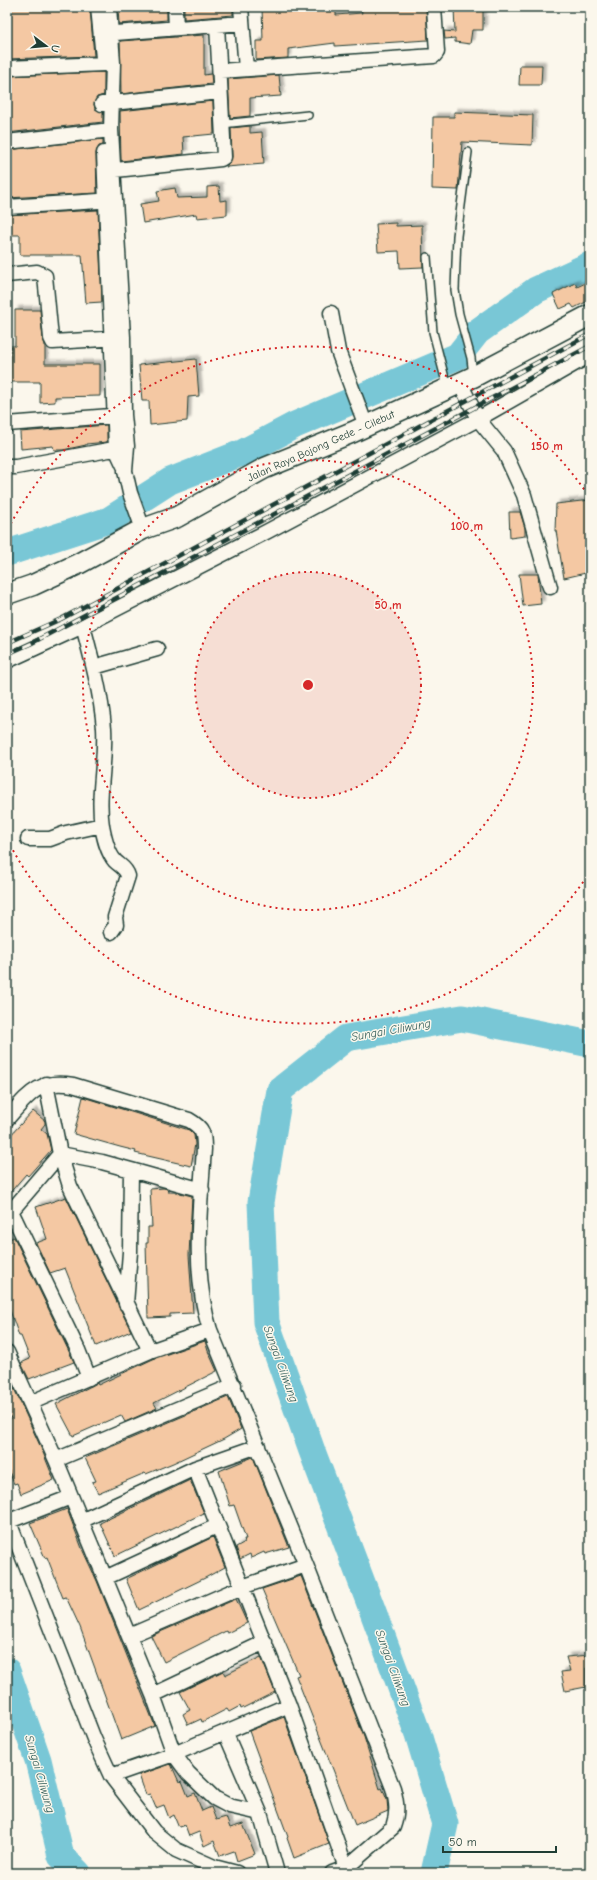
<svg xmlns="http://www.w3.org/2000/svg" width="597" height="1880" viewBox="0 0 597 1880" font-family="'Comic Neue',sans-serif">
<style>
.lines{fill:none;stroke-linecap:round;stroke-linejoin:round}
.river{stroke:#79c7d6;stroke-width:27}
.building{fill:#f4c8a3;stroke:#1f3d34;filter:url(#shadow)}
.lane-casing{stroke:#1f3d34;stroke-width:10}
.street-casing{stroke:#1f3d34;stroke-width:17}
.secondary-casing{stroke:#1f3d34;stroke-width:23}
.lane{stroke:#fbf7ec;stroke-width:7}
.street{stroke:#fbf7ec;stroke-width:14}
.secondary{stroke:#fbf7ec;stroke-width:20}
.rail-casing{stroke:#1f3d34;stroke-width:4.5}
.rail{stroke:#fbf7ec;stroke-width:3;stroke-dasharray:9;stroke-linecap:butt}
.ring{fill:none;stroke:#d62828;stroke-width:2;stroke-dasharray:2 4}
.labels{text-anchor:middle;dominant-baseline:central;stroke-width:3;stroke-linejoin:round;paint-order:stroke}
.street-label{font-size:11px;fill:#1f3d34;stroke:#fbf7ec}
.water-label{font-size:12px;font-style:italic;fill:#36605c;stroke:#fbf7ec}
.centre{fill:#d62828;stroke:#fbf7ec;stroke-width:2}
.ring-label{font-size:12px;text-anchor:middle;font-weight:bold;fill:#d62828;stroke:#fbf7ec;stroke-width:3;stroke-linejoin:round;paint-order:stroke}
</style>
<defs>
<filter id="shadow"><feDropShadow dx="3.5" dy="-3.5" stdDeviation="1" flood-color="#0004"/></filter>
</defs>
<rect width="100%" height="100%" fill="#fbf7ec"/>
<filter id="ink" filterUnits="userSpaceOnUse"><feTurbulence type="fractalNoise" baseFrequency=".025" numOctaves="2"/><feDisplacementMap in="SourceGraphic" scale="8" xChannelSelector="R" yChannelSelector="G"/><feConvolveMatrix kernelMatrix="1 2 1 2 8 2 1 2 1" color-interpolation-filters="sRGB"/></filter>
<g filter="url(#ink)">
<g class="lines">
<path class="river" d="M7,553L109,520L170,481L244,452L295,425L458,356L477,332L536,290L590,265
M7,1671L38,1760L61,1856L78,1873
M434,1873L445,1824L418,1734L372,1609L312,1451L266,1322L261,1202L280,1090L346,1038L462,1018L590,1044"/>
</g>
<path class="building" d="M7,7H90L94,56L7,59Z
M118,7H167V20L119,24Z
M184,7H233V15L184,19Z
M262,7H336V15L362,13L361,7H426L428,40L335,46V43L288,49V58L256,60V41H263Z
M454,7H483V30H472L470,44L455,42V38L445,39L444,31L455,32Z
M204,35V75L211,74L212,84L121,94L120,41Z
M520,65H542L541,85H519Z
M104,72V95L97,97L94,104L95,109L103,112V122L7,133V76Z
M279,75L281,96L250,98V116L230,118L228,79Z
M213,101L214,134L183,137L184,154L121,161L120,111Z
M454,112L533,115L532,145L462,142L458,190L432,189L433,117H454Z
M250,126V133L262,132L264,164L226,167L232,157L231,128Z
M103,139V145L99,146L96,153L97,193L7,198V150Z
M219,186L220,201L227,200V215L197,218L196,214L143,223L140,204L159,201L157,191L175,188L177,198L207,197V187Z
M98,210L102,302L86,303L82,255H20V235H7V215Z
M396,223V226L422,225L423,267L400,268L399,251L378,252L376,224Z
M590,281V300L574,308L571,304L560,309L553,294L575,283L577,287Z
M15,310H40L43,339L45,345V364H100V396L55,397V402L40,403V382H10L11,346H15Z
M196,359L199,396L188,397L187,421L150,425L149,401H142L139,365Z
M107,425V442L86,444V445L63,450H54L53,446L21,449L20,432Z
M590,500V572L564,578L556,531H555L556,504Z
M509,512H520L525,528V536L510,538Z
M519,574H538L541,604L523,606Z
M83,1097L189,1130L194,1135L195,1144L191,1166L135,1153L136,1151L120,1147L74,1134Z
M33,1111L45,1121V1124L41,1129L47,1134L51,1150L28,1176L26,1174L7,1196V1139Z
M164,1188L167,1189L168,1192H176L192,1196L189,1255L193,1313L170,1314V1317L148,1318L146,1243H148V1227H152L150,1189Z
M66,1197L131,1331L96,1346L65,1268L50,1273L36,1243L47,1239L36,1207Z
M14,1237L74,1362L29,1379L21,1363L30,1359L21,1336H19L7,1302V1240Z
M205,1341L208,1351L217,1371L154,1403L157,1408L125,1422L121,1415L73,1436L56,1404L97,1383L98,1385L153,1359Z
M7,1373L42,1450L54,1480L21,1494L17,1483L14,1484L7,1466V1420L11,1419L7,1407Z
M228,1397L241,1429L224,1439L173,1463L146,1474L145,1473L98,1493L92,1482L96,1481L85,1458Z
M253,1457L289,1547L265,1554L264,1552L251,1558L250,1554L240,1559L236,1547L245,1542L244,1539H246L234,1505L230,1506L219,1471Z
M190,1480L204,1513L115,1556L100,1523Z
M67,1509L83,1551L97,1581L155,1726L121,1740L80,1627L66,1597L63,1598L47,1557L45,1558L30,1523Z
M213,1537L225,1567L205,1578L139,1610L126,1579Z
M301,1576L364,1737L380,1789L382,1788L387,1800L388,1811L355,1825L296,1676L299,1675L262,1589Z
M236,1599L247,1623L227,1633L226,1631L164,1662L151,1636Z
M590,1655V1668H586V1687L565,1691L561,1672L570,1671L566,1657Z
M261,1657L275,1692L241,1709L240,1706L229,1712L227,1709L202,1722L201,1719L188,1725L183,1714L190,1710L180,1692L223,1671L225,1675Z
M284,1717L329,1844L294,1858L287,1838L288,1837L249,1731Z
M171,1764L179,1782L182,1781L188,1796L195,1793L202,1811L211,1807L216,1820L226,1817L230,1828L243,1824L255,1854L237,1861L234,1851L220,1856L214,1841L204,1846L199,1832L189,1836L185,1825L179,1827L174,1815L169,1818L164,1805L156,1808L150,1794L146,1795L139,1775Z"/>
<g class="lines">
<g class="lane-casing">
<path id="lane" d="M222,124L308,115
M468,152L457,236L455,290L459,314L471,358L473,376
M427,257L433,332L447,386"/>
</g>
<g class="street-casing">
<path id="street" d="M98,7L103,58
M109,7L113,63L111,130L123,337L124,415L127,446L125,471L130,493L143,529
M175,7L176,28
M241,7L246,69
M103,34L242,23
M7,68L104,64L113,63
M220,71L434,56L437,52L434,7
M102,104L220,92
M7,142L111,130
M104,153L116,449L124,466
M106,171L221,159L224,157L217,25
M7,207L114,200
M7,275L37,272L45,276L51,338L53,342L120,338
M331,313L338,351L366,426
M460,383L478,419L504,451L524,495L550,587
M7,424L124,415
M7,467H16L125,447
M83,626C92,660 101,693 104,728C106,761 97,794 102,826C104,837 107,852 115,861C120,866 126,868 128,876L115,917L116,925L111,932
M7,661L83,626L268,531L478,419L590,355
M94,667L157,649
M28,839H50L66,833L102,825
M46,1084L60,1154L70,1186L150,1351
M7,1119C29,1094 38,1079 73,1085L189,1120C203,1128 204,1133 204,1149C200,1208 192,1273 210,1330L306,1565L393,1788C397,1803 398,1813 393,1827L346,1868L332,1873
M131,1170L202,1190
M11,1211L78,1350L89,1378
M7,1216L60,1154L102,1162L131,1170L130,1252L126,1304
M7,1352L56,1460L105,1578L153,1695L174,1754L188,1773L214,1798L229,1806L260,1813
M30,1403L150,1351L210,1330
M56,1460L234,1385
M195,1468L289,1705L346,1868
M7,1517L94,1739L111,1776L154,1832L176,1850L214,1867L237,1873
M9,1521L71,1497
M81,1521L195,1468L258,1446
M105,1578L217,1526
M129,1636L242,1587L306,1565
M153,1695L265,1642
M225,1732L260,1813L277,1873
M111,1776L174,1754L289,1705"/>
</g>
<g class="secondary-casing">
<path id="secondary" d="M7,594L33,585L78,564L143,529L177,517L265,468L353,432L473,377L590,315"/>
</g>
<use href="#lane" class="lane"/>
<use href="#street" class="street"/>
<use href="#secondary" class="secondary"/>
<g class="rail-casing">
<path id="rail" d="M7,643L61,619L590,334
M7,654L30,644L590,346"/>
</g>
<use href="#rail" class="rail"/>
</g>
</g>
<circle cx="308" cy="685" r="113" fill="#d62828" fill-opacity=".12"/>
<g class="ring">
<circle cx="308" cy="685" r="113"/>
<circle cx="308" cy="685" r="225"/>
<path d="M590 872A338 338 0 0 1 8 841M8 529A338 338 0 0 1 590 498"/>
</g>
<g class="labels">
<g class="street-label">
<text transform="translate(321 446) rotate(-24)">Jalan Raya Bojong Gede - Cilebut</text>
</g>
<g class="water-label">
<text transform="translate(391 1030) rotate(-10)">Sungai Ciliwung</text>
<text transform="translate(281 1364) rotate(70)">Sungai Ciliwung</text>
<text transform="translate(393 1668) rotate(70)">Sungai Ciliwung</text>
<text transform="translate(40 1774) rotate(74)">Sungai Ciliwung</text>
</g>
</g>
<circle cx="308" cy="685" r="6" class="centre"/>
<g class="ring-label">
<text x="547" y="450">150 m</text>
<text x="467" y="530">100 m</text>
<text x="388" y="609">50 m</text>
</g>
<rect width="597" height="1880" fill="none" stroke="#fbf7ec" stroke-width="24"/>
<rect x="12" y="12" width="573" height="1856" fill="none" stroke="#1f3d34" stroke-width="1.5" filter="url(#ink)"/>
<g transform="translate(46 46) rotate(106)" stroke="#fbf7ec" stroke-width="3" paint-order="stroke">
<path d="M0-3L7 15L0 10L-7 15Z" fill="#1f3d34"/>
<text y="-6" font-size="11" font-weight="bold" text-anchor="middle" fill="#1f3d34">U</text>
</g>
<path d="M443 1846v6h113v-6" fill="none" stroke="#1f3d34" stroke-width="2"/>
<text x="449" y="1846" font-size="12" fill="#1f3d34" stroke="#fbf7ec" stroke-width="3" paint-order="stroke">50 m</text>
</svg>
